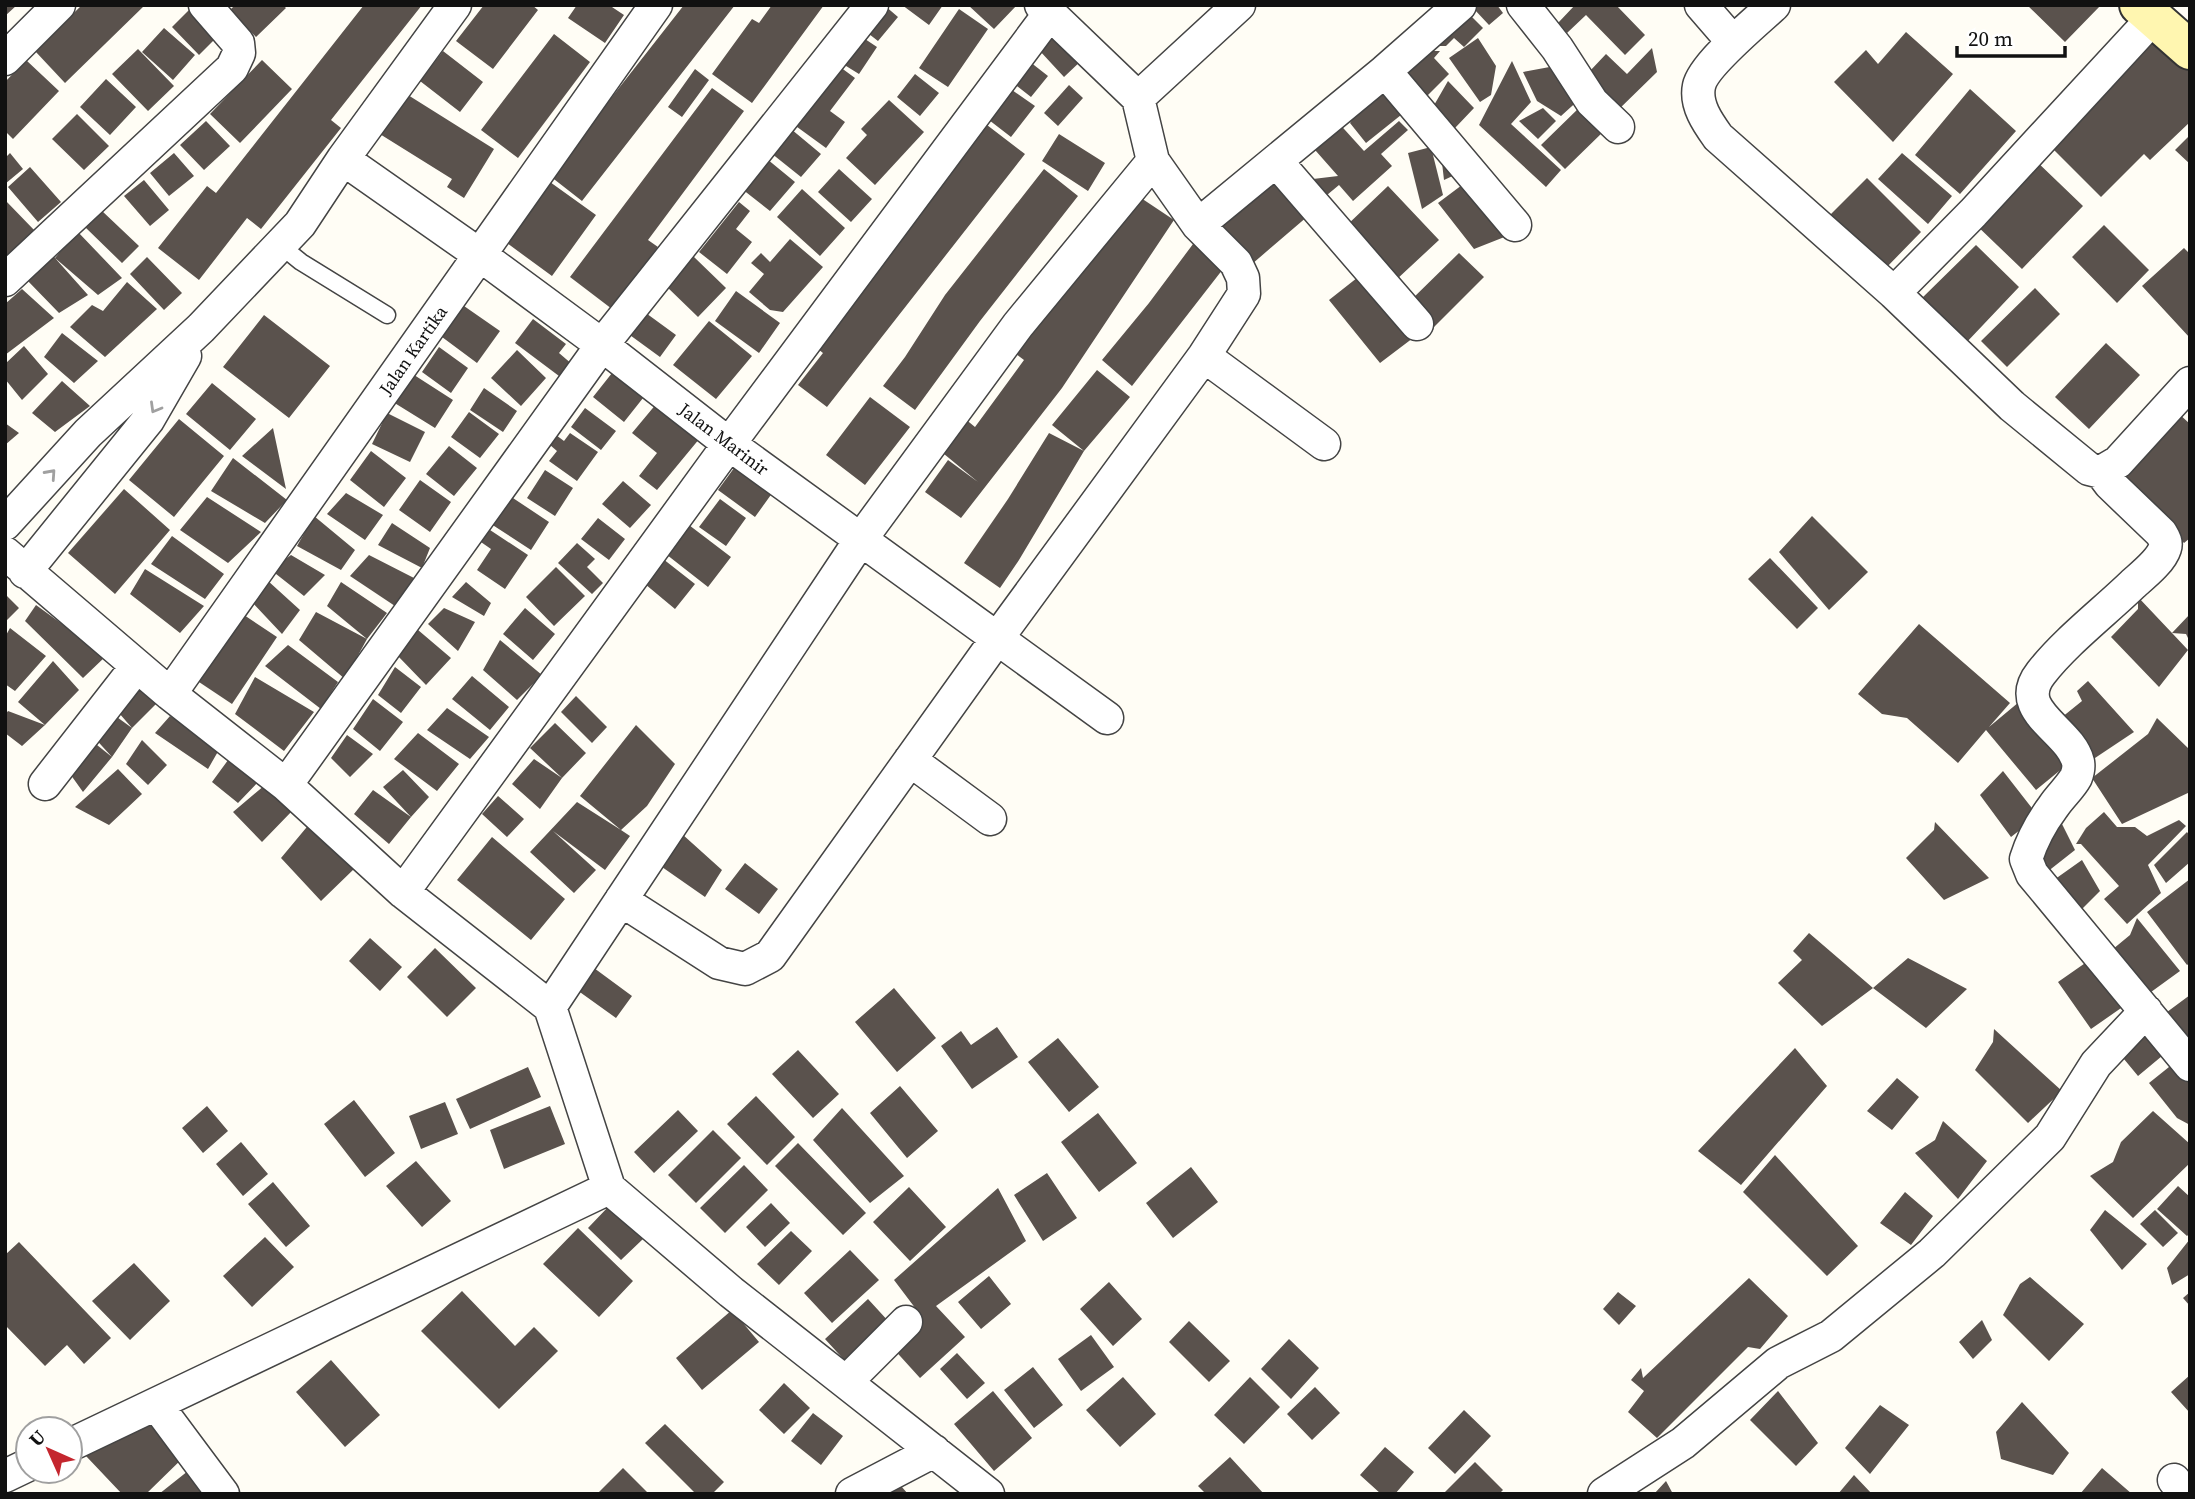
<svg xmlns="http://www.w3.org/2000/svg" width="2195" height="1499" viewBox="0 0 2195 1499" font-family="'Source Serif 4',serif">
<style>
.building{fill:#5a524d}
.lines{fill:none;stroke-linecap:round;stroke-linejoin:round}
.lane-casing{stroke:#444;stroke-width:19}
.street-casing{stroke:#444;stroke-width:35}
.secondary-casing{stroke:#333;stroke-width:42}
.lane{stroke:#fff;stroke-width:16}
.street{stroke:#fff;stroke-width:32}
.secondary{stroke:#fff6b0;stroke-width:38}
.oneway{stroke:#a0a0a0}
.labels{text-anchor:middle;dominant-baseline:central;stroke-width:7;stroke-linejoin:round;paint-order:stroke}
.street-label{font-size:18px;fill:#111;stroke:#fff}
</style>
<rect width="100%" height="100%" fill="#fffdf5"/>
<path class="building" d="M5,5H17L5,16Z
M82,5H145L65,83L35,51Z
M235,5H283L286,8L256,37L230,10Z
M364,5H422L331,120L341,128L261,229L247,218L199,280L158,248L207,186L216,193Z
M484,5H532L538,10L493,69L456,41Z
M577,5H609L624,15L605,43L568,18Z
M684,5H735L582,201L550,176Z
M772,5H824L752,103L712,74L752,19L759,23Z
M884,5L898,17L878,41L860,27Z
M902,5H943L929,25Z
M968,5H1017L994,29Z
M1478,5H1497L1503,13L1489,25L1474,9Z
M1575,5H1616L1645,35L1625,55L1586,15L1567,33L1558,23Z
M2027,5H2101L2065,42Z
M191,8L218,36L199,55L172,27Z
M1463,8L1483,28L1464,47L1454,38L1446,46H1425Z
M959,9L988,29L948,87L919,68Z
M164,28L195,55L173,80L142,52Z
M2155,28L2190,65V122L2150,160L2144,154L2101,197L2048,144Z
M1057,32L1083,59L1064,77L1039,50Z
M1906,32L1953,74L1893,142L1834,82L1866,50L1878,64Z
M856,33L877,47L859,74L838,61Z
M554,34L590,62L518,158L481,130Z
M1478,38L1496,66L1491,95L1480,102L1449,58Z
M1652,48L1657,72L1615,113L1589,72L1606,54L1627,74Z
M138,49L174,86L148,111L112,74Z
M443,51L483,82L460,112L420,81Z
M1418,51H1440L1434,58L1449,74L1426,97L1399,70Z
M1025,58L1048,76L1031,97L1008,79Z
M26,60L59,91L13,139L5,131V82Z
M262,60L292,89L240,143L210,114Z
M1512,61L1531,102L1511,124L1561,170L1546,187L1479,125Z
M836,64L855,78L830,111L845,122L826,148L793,124Z
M1555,66L1582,97L1561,116L1537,101L1523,72Z
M695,69L709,80L682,117L668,107Z
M915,74L939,93L920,116L897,97Z
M106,79L136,107L110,135L80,107Z
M1448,81L1474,108L1455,128L1433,107Z
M1383,82L1406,111L1366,143L1350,123L1371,92Z
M1069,85L1083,98L1058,126L1044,113Z
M712,88L744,111L648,240L658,247L612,309L570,277Z
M1970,89L2016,131L1960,194L1915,155Z
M400,90L494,149L464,198L447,187L452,179L375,131Z
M1012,90L1035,106L1011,137L989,120Z
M889,100L924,132L875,185L846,158L867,135L861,129Z
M1582,105L1605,130L1565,169L1541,145Z
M1543,108L1556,121L1538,139L1519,121Z
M77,114L109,146L84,170L52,139Z
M1335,119L1364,151L1399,121L1408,130L1381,154L1392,166L1353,201L1339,185L1327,195L1313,179L1338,176L1308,142Z
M206,121L230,146L204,170L180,145Z
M987,125L1025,154L827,407L798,385L823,353L814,346Z
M791,129L821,154L801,177L771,153Z
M1059,134L1105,163L1088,191L1042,161Z
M2190,135V164L2175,150Z
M1431,147L1443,195L1422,209L1408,153Z
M10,153L23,169L5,184V158Z
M174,153L194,176L169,196L150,173Z
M1902,153L1952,196L1928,224L1878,179Z
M1441,154L1459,173L1444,180Z
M2033,158L2083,206L2022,269L1972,221Z
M767,159L795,182L770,211L742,189Z
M30,167L61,202L38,222L8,187Z
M839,169L872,199L851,222L818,192Z
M1044,169L1078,196L980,321L915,410L883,386L905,357L945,295Z
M1270,172L1308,216L1252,264L1214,220Z
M543,177L596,215L552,276L500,238Z
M1867,178L1921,232L1883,271L1829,216Z
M144,180L169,210L150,226L124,196Z
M1466,182L1507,236L1474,249L1438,203Z
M1388,186L1439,240L1396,280L1345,227Z
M802,189L845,228L820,256L777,217Z
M1135,194L1174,220L1062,388L961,518L925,492L948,460L978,482L938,449L964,418L975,427L1024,360L1016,354L1067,291Z
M5,200L36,232L5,261Z
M739,202L750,211L736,229L752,242L727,274L699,252Z
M101,210L139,246L122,263L85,227Z
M2104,225L2149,270L2117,303L2072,257Z
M77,231L122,278L98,295L55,258L88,295L59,313L26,279L50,253L55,258Z
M1199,236L1230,260L1132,386L1102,360L1149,303Z
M790,239L823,267L783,312L770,310L749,292L764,274L751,263L761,253L770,262Z
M1976,245L2019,287L1965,344L1920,300Z
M2184,248L2190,254V338L2142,286Z
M1459,253L1484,277L1432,329L1407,304Z
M693,256L726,288L698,317L665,285Z
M147,257L182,293L164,310L130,274Z
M1362,274L1413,338L1380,363L1329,300Z
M127,282L157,309L105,357L70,327L92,305L103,311Z
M2035,288L2060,314L2007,367L1981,341Z
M22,289L54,318L5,355V304Z
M736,291L780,323L759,353L715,321Z
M464,306L500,331L477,363L442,337Z
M639,308L676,335L660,357L623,330Z
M264,315L330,366L289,418L223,367Z
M533,319L566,344L559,353L573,365L563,379L515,343Z
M709,321L752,356L716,399L673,365Z
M62,333L98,361L74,383L44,357Z
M2106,343L2140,375L2089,429L2055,397Z
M24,346L48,374L22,400L5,379V364Z
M439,347L468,368L451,393L422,372Z
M517,350L546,378L521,406L491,378Z
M616,368L647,393L624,422L593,397Z
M1097,370L1130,397L1084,451L1019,560L1000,588L964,563L1008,499L1049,433L1084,451L1052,425Z
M411,373L453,400L435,428L393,402Z
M62,381L90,406L55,432L32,413Z
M212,383L256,419L230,450L186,414Z
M484,388L517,411L503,432L470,410Z
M870,397L910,427L865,485L826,455Z
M657,403L700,438L657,490L639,476L657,453L632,433Z
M585,408L616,431L601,450L571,427Z
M469,412L499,434L480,458L451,437Z
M2177,412L2190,424V538L2184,543L2115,473Z
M387,413L425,432L410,462L372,444Z
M179,419L224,456L174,517L129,480Z
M5,423L19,433L5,445Z
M273,428L286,489L242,456Z
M570,433L598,452L577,481L549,461L557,451L550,445L556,435L564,441Z
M449,446L477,468L454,496L426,474Z
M371,451L406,478L384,507L350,480Z
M233,458L287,500L265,523L211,491Z
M737,464L773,492L755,517L718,490Z
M545,470L573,488L555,516L527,498Z
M420,480L451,502L430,532L399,510Z
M623,481L651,505L630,528L602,504Z
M124,489L170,530L115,594L68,553Z
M346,493L383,515L365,540L327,514Z
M507,494L549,522L531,550L488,522Z
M207,497L261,532L228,563L180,530Z
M720,499L746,518L726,546L699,527Z
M314,516L355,550L341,570L297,546Z
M1812,516L1868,572L1829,610L1779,552Z
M598,518L625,539L609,560L581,539Z
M685,522L731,557L708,587L662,551Z
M392,523L430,548L422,568L378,545Z
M487,528L528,555L505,589L477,570L491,549L478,540Z
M172,536L224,574L205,599L151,564Z
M577,543L595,559L587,567L603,583L592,594L558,563Z
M291,555L325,575L304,596L271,570Z
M369,555L414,578L395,606L350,576Z
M658,555L695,584L675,609L639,579Z
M1770,558L1818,608L1797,629L1748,579Z
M556,567L585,596L554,626L526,597Z
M145,569L204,606L180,633L130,594Z
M267,580L300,610L282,634L252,602Z
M341,582L387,613L367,639L327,606Z
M466,582L491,603L484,616L452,597Z
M5,594L19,608L5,622Z
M2138,597L2172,633L2190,614V642L2186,634L2172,633L2188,650L2159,687L2111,637L2138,609Z
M36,605L106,656L83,678L25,621Z
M444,608L475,622L458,651L428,624Z
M525,608L555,634L533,660L503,634Z
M238,611L277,637L232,704L193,678Z
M316,612L367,639L345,679L299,640Z
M411,624L451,658L426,685L397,655Z
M1919,624L2010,703L1989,727L2019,702L2069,763L2036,790L1986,730L1958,763L1907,718L1882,714L1858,694Z
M10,628L46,656L15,691L5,684V637Z
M500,640L542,675L517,700L483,670Z
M288,645L338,682L321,709L265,666Z
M53,661L79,690L45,725L18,702Z
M395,667L421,687L401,713L378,695Z
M472,676L509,707L490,730L452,699Z
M255,677L314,712L284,751L235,714Z
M126,678L156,704L132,728L106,698Z
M2088,681L2134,732L2089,762L2056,722L2082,701L2077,691Z
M576,696L607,727L592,743L561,712Z
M373,699L403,722L380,751L353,729Z
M99,704L132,728L112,757L83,792L53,750L72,725L112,757L81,723Z
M447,708L489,737L470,759L427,730Z
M8,711L45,725L22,746L5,733V715Z
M170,716L220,748L208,769L155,733Z
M2157,718L2190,750V792L2122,824L2092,778L2148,734Z
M555,723L586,753L562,778L540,809L512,784L534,759L562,778L530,748Z
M636,725L675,764L647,806L621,830L630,836L605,870L553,831L596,870L574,893L530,852L577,802L621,830L580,796Z
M418,733L459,764L437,791L394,759Z
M347,735L373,754L350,777L331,758Z
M142,740L167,765L148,785L126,764Z
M231,756L261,779L238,803L212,782Z
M118,769L142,794L109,825L75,807Z
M403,770L429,797L411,817L383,787Z
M2003,771L2038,816L2011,837L1980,795Z
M265,785L294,809L262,842L233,812Z
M373,790L411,817L389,844L354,814Z
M498,796L524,819L507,837L482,814Z
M2104,812L2117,827H2135L2147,836L2179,820L2186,826L2148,865L2161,893L2127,924L2104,899L2119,886L2081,844H2076L2086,828Z
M2057,814L2075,850L2042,876L2038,844Z
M311,822L355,868L321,901L281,858Z
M1935,822L1989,878L1944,900L1906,858L1934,830Z
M2187,832L2190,836V862L2166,883L2154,865Z
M682,834L722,870L705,897L662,867Z
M492,837L565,899L531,940L457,880Z
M2082,860L2100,891L2077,914L2051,882Z
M745,863L778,889L759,914L725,889Z
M2190,879V963L2187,965L2147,912Z
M2137,918L2180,971L2140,1000L2107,954L2130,935Z
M1809,933L1873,988L1822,1026L1778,983L1802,960L1793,951Z
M370,938L402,967L380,991L349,961Z
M435,948L476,988L447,1017L407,977Z
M1908,958L1967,989L1926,1028L1873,988Z
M2091,959L2124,1006L2091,1029L2058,982Z
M594,968L632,996L616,1018L577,990Z
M894,988L936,1038L897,1072L855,1022Z
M2190,995V1052L2163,1015Z
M2145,1022L2168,1051L2138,1076L2114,1047Z
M997,1027L1018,1057L972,1089L941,1046L961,1031L971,1045Z
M1994,1029L2062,1091L2028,1123L1975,1070L1993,1042Z
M1058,1038L1099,1087L1069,1112L1028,1062Z
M1795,1048L1827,1086L1741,1185L1698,1151Z
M798,1050L839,1094L813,1118L772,1074Z
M2174,1063L2190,1084V1125L2177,1118L2149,1083Z
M528,1067L541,1097L470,1129L456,1099Z
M1897,1078L1919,1097L1892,1130L1867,1111Z
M900,1086L938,1131L907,1158L870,1113Z
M756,1096L795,1137L767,1165L727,1124Z
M354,1100L395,1153L365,1177L324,1124Z
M445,1102L458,1134L421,1149L409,1116Z
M207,1106L228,1131L203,1153L182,1128Z
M550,1106L565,1144L504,1169L490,1130Z
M842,1108L904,1176L870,1203L813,1140Z
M678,1110L698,1131L654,1173L634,1152Z
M2153,1111L2190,1144V1163L2133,1218L2090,1176L2113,1162L2121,1142Z
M1098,1113L1137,1163L1099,1192L1061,1142Z
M1943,1121L1987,1161L1958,1199L1915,1153L1935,1140Z
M713,1130L741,1158L696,1203L668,1175Z
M241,1142L268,1174L243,1196L216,1164Z
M798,1143L866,1213L843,1235L775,1166Z
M1775,1155L1858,1246L1827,1276L1743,1192Z
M416,1161L451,1201L422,1227L386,1186Z
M744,1165L768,1190L725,1233L700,1208Z
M1191,1167L1218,1202L1173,1238L1146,1203Z
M1047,1173L1077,1218L1043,1241L1014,1195Z
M273,1182L310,1226L286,1247L248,1204Z
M2178,1186L2190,1197V1233L2187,1236L2157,1209Z
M909,1187L946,1227L910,1261L873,1222Z
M998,1188L1026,1241L936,1306L965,1337L920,1378L891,1346L922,1317L894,1280Z
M1905,1192L1933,1216L1911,1245L1880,1223Z
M771,1203L790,1223L765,1247L746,1227Z
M609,1206L643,1239L621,1260L588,1228Z
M2105,1210L2147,1244L2122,1270L2090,1230Z
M2155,1210L2178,1233L2163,1247L2140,1224Z
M578,1228L633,1281L599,1317L543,1264Z
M791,1231L812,1251L779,1285L757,1264Z
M265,1237L294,1267L252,1307L223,1276Z
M2190,1239V1274L2172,1285L2167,1268Z
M19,1242L111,1338L84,1364L67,1345L45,1366L5,1325V1255Z
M850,1250L879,1280L832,1323L804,1293Z
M134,1263L170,1301L130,1340L92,1301Z
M989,1276L1011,1304L981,1329L958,1302Z
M2030,1277L2084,1324L2049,1361L2003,1315L2020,1284Z
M1749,1278L1788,1316L1760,1349L1748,1347L1657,1438L1628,1412L1644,1391L1631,1380L1641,1368L1643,1378Z
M1109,1282L1142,1319L1113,1346L1080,1309Z
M462,1291L515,1346L534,1327L558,1351L499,1409L421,1331Z
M1618,1292L1636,1306L1619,1325L1603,1309Z
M2190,1292V1306L2183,1298Z
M868,1299L890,1323L847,1363L825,1339Z
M732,1310L759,1342L702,1390L676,1358Z
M1982,1320L1992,1340L1973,1359L1959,1342Z
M1189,1321L1230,1361L1209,1382L1169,1342Z
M1091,1335L1114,1367L1081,1391L1058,1359Z
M1289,1339L1319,1368L1291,1399L1261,1369Z
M957,1353L985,1383L967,1399L940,1369Z
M331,1360L380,1415L345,1447L296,1392Z
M1033,1367L1063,1405L1034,1428L1004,1390Z
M2190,1375V1413L2171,1392Z
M1123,1377L1156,1414L1120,1447L1086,1410Z
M1250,1377L1280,1407L1244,1444L1214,1415Z
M784,1383L810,1408L784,1434L759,1410Z
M1315,1387L1340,1413L1312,1440L1287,1414Z
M993,1391L1032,1438L994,1471L954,1424Z
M1778,1391L1818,1443L1796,1466L1750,1420Z
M2022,1402L2069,1453L2053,1475L2001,1459L1996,1432Z
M1880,1405L1909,1425L1870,1474L1845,1448Z
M1464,1410L1491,1436L1455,1474L1428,1448Z
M813,1413L843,1436L821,1465L791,1441Z
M157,1419L189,1452L146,1494H122L86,1456Z
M665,1424L724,1482L712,1494H696L645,1443Z
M1385,1447L1414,1472L1395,1494H1381L1360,1475Z
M1230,1457L1264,1494H1206L1198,1486Z
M1475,1462L1503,1490L1499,1494H1446L1445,1492Z
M193,1467L212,1494H159Z
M623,1468L649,1494H597Z
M2102,1468L2132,1494H2080Z
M1854,1475L1872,1494H1838Z
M894,1478L908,1494H877Z
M1666,1481L1673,1494H1654Z"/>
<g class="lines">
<g class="lane-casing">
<path id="lane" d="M280,245L301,262L387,315"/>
</g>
<g class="street-casing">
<path id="street" d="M1523,5L1557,48L1592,102L1618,127
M1701,5L1733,42
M1774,5C1757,21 1703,65 1699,86C1695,105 1708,123 1718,137L1894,293L2012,406L2089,469L2101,472L2118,462L2190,383
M5,59L59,5
M1385,71L1515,225
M1138,98L1239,5
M343,159L480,255L602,345L729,444L1107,718
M1276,161L1417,324
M1198,225L1385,71L1460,5
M5,280L232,68L239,53L238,43L205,5
M1894,293L1973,213L2153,18
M1204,356L1324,444
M2101,472L2110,484L2161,533C2164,538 2167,542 2165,548C2161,561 2143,575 2133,584C2104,612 2065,642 2041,673C2011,711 2070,729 2078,762C2079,767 2078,772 2076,777C2070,788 2060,796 2053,807C2041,823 2032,840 2026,859L2032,874L2190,1065
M5,524L88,433L201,328L300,224L343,159L455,5
M5,553L170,694L286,785L403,892L550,1007L609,1188L731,1292L988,1494
M25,572L148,420L185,356
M170,694L656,5
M910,760L990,819
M45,784L137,666
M286,785L602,345L872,5
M403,892L729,444L1050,13
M621,900L719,963L745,969L770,956L996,640L1204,356L1244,294L1243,278L1236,263L1198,225L1153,161L1138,98L1041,5
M550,1007L861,539L1018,325L1153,161
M846,1382L906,1322
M156,1404L223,1494
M70,1445L609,1188
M5,1476L28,1465
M2174,1480L2185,1494
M852,1494L934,1451
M1604,1494L1683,1443L1778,1363L1831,1336L1932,1253L2050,1137L2096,1064L2146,1011"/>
</g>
<g class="secondary-casing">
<path id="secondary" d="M2139,5L2190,50"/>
</g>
<use href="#lane" class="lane"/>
<use href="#street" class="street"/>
<use href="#secondary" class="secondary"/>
</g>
<defs><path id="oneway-chevron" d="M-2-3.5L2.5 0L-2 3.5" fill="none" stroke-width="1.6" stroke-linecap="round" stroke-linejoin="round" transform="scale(1.75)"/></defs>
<g class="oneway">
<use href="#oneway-chevron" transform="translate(155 408) rotate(120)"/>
<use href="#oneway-chevron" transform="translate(51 474) rotate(-48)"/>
</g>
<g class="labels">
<g class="street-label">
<text transform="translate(413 350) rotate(-55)">Jalan Kartika</text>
<text transform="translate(724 439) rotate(37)">Jalan Marinir</text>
</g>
</g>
<rect width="2195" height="1499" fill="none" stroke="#111111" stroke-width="14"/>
<g transform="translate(49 1450) rotate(315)"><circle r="33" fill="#ffffff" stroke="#a0a0a0" stroke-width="2"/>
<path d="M0-5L12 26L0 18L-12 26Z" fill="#c4262e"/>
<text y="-10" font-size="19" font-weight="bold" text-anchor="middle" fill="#111111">U</text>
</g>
<path d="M1957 46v10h108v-10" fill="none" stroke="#111111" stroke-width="3.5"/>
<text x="1968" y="46" font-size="21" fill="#111111" stroke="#ffffff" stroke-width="5" paint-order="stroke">20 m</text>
</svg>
